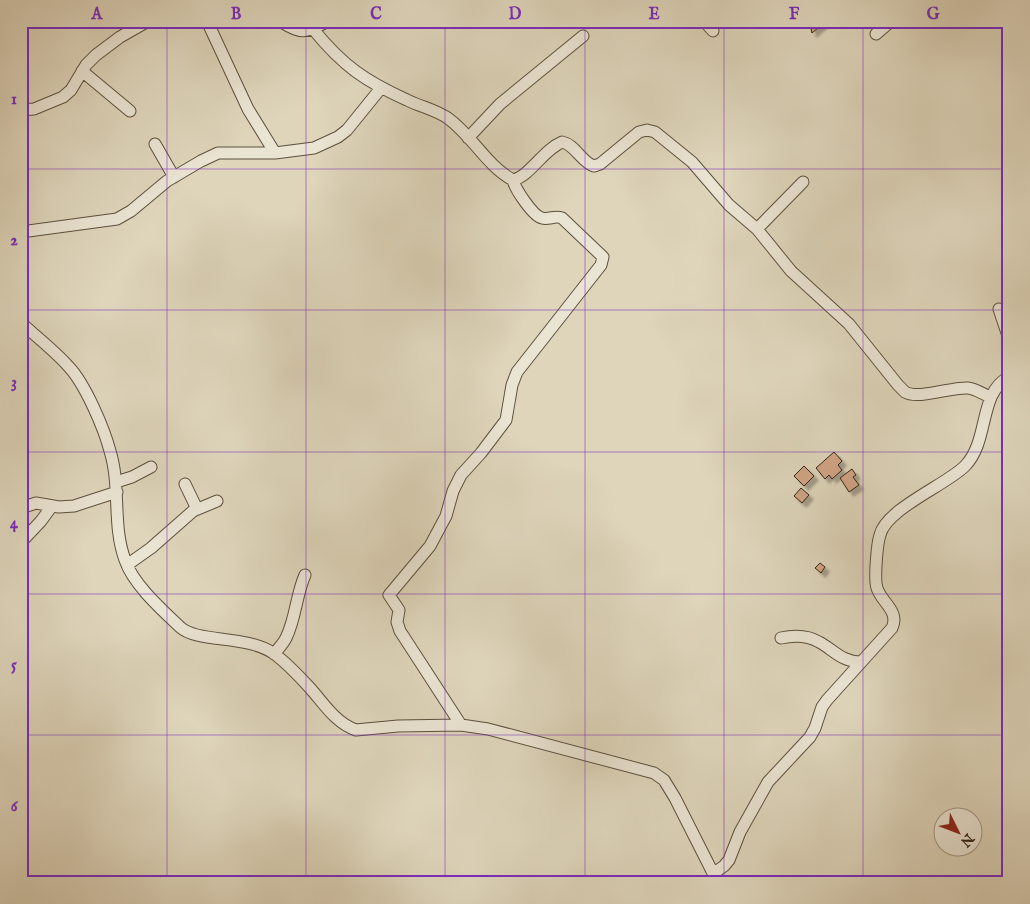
<svg xmlns="http://www.w3.org/2000/svg" width="1030" height="904" viewBox="0 0 1030 904" font-family="'IM FELL English',serif">
<style>
.building{fill:#d1a585;stroke:#322314;filter:url(#shadow)}
.lines{fill:none;stroke-linecap:round;stroke-linejoin:round}
.minor-casing{stroke:#5d503e;stroke-width:13}
.minor{stroke:#eae4d3;stroke-width:11}
.grid{fill:none;stroke:#7b2cbf;stroke-width:1;stroke-opacity:0.55}
.neatline{fill:none;stroke:#7b2cbf;stroke-width:2}
.grid-label{font-size:16px;text-anchor:middle;font-weight:bold;fill:#7b2cbf}
</style>
<defs>
<filter id="shadow"><feDropShadow dx="4.5" dy="4.5" stdDeviation="1" flood-color="#0004"/></filter>
</defs>
<rect width="100%" height="100%" fill="#ded5bb"/>
<filter id="stains"><feTurbulence type="fractalNoise" baseFrequency=".004" numOctaves="4"/><feColorMatrix values="0 0 0 0 .2 0 0 0 0 .09 0 0 0 0 .02 0 0 0 .5 -.17"/></filter>
<radialGradient id="worn" r=".72"><stop offset=".6" stop-color="#630" stop-opacity="0"/><stop offset="1" stop-color="#630" stop-opacity=".3"/></radialGradient>
<path class="building" d="M813,21H826L812,33L810,24Z
M834,452L842,461L838,465L842,470L832,479L829,475L825,479L816,468Z
M804,466L814,476L804,486L794,476Z
M852,469L856,475L853,477L859,485L849,492L840,478Z
M801,488L809,495L802,503L794,496Z
M820,563L825,567L821,573L815,568Z"/>
<g class="lines">
<g class="minor-casing">
<path id="minor" d="M207,21L248,109L275,153
M280,21C301,35 306,33 328,21
M704,21L713,31
M313,29C343,66 365,81 407,100C421,107 437,110 449,119C473,137 487,166 513,180C530,176 543,150 562,142C576,145 581,162 594,166L600,164L639,132L647,130L655,132L692,162L729,205L757,229L791,271L849,324L898,385L905,392C918,400 950,387 968,388C976,389 983,394 990,397
M876,34L891,21
M82,71L130,111
M21,110L34,109L63,97L71,90L86,65L96,55L120,37L148,21
M468,138L500,104L583,36
M155,144L174,177
M757,229L803,182
M21,232L117,219L131,211L167,181L201,161L218,153H275L314,148L338,137L347,130L381,88
M999,309L1009,339
M21,323C37,337 55,351 69,367C85,384 104,428 110,451C121,486 112,525 125,560C133,584 161,609 180,627C197,643 247,635 273,653C286,662 298,675 309,687C323,702 335,723 356,730L398,726L461,725L488,729L654,773L664,780L675,798L718,883
M116,482L132,477L151,467
M185,484L197,509
M21,508L36,503L59,507L74,506L117,492
M25,538L41,521L52,506
M127,565L151,548L193,511L217,501
M781,638C795,635 807,635 819,642C834,650 842,662 861,662
M274,654C278,649 283,644 286,638C296,618 296,595 305,575
M461,725L400,631L397,622L399,610L389,595L430,546L446,516L453,491L461,475L481,453L506,420L512,385L517,372L601,265L603,257L562,218C555,215 549,220 542,218C533,216 515,189 513,180
M714,873L724,866L729,860L740,832L768,782L810,737L815,728L822,707L827,700L892,628C900,611 881,602 877,588C874,579 877,544 880,535C886,509 946,485 965,466C990,440 978,393 1009,377"/>
</g>
<use href="#minor" class="minor"/>
</g>
<path class="grid" d="M167,21V883M306,21V883M445,21V883M585,21V883M724,21V883M863,21V883M21,169H1009M21,310H1009M21,452H1009M21,594H1009M21,735H1009"/>
<rect width="1030" height="904" fill="none" stroke="#ded5bb" stroke-width="55"/>
<g transform="translate(958 832) rotate(132)"><circle r="24" fill="#eae4d3" stroke="#a09787"/>
<path d="M0-4L9 19L0 12L-9 19Z" fill="#8f2418"/>
<text y="-8" font-size="14" font-weight="bold" text-anchor="middle" fill="#322314">N</text>
</g>
<rect x="28" y="28" width="974" height="848" class="neatline"/>
<g class="grid-label">
<text x="97" y="19">A</text>
<text x="236" y="19">B</text>
<text x="376" y="19">C</text>
<text x="515" y="19">D</text>
<text x="654" y="19">E</text>
<text x="794" y="19">F</text>
<text x="933" y="19">G</text>
<text x="14" y="104">1</text>
<text x="14" y="245">2</text>
<text x="14" y="387">3</text>
<text x="14" y="528">4</text>
<text x="14" y="670">5</text>
<text x="14" y="811">6</text>
</g>
<rect width="100%" height="100%" filter="url(#stains)"/>
<rect width="100%" height="100%" fill="url(#worn)"/>
</svg>
